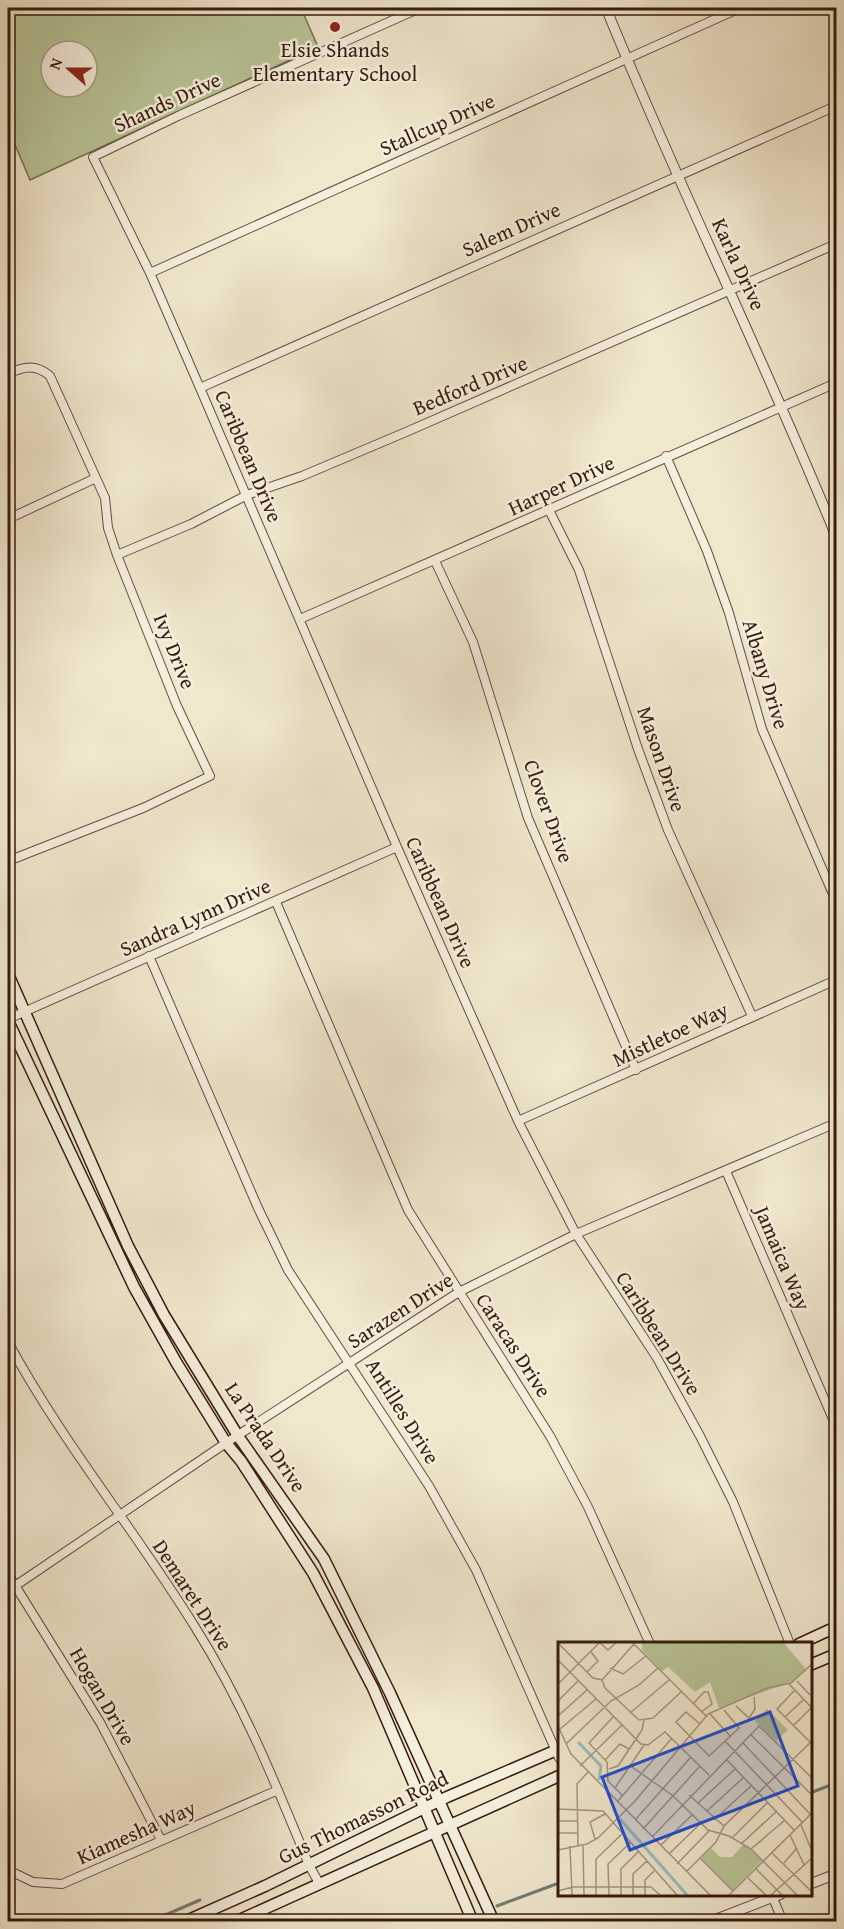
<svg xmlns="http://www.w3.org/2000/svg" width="844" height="1929" viewBox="0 0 844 1929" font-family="'Gentium Book Plus',serif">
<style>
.park{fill:#b9c598;stroke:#787052;stroke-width:1.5;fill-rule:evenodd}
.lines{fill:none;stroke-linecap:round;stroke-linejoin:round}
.stream{stroke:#737d76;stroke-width:3}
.minor-casing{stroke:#644e3d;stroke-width:10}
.tertiary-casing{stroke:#644e3d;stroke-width:11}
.secondary-casing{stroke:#361b0d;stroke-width:13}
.minor{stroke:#f5efde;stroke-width:8}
.tertiary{stroke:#f5efde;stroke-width:9}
.secondary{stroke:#f5efde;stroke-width:10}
.poi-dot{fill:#8f2418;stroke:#f5efde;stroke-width:2}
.labels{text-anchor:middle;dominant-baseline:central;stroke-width:5;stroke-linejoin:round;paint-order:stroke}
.poi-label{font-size:21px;fill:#361b0d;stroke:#f5efde}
.street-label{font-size:21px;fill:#361b0d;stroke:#f5efde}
.inset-river{fill:none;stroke:#9bbfbc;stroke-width:3}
.inset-road{fill:none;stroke:#a69580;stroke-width:1.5}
.view{fill:#1d4ed8;fill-opacity:0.15;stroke:#1d4ed8;stroke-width:3}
.inset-edge{fill:none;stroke:#361b0d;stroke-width:3}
</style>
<rect width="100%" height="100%" fill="#f0e7cd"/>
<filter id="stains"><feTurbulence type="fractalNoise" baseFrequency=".00333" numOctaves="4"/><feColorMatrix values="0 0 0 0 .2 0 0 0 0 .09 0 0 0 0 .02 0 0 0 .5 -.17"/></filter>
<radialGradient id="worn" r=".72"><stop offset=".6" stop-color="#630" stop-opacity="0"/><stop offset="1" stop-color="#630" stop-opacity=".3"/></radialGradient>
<path class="park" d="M8,8H301L318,47L30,180L8,128ZM51,51H87V87H51Z"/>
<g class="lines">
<path class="stream" d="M810,1793L836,1783
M497,1906L559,1883
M149,1922L200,1900"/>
<g class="minor-casing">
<path id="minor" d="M420,8L178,116L93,157L150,273L200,388L397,847L518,1121L576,1234L657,1358L700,1436L733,1502L790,1644
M150,273L740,8
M8,374C24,366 36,364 50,376L105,498L108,528L117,555L177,706L210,776L143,808L8,861
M200,388L836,106
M666,456L707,551L729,613L762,729L836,901
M549,510L579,570L638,749L668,830L752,1016
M8,519L96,478
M117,555L191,524L247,495L302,476L406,432L836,244
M435,561L473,642L528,818L636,1070
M300,619L836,383
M276,902L408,1210L550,1436L588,1507L650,1644
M149,956L258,1208L288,1270L429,1486L476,1570L559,1758
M8,1019L397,847
M518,1121L836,980
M726,1171L836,1426
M8,1342C62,1442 135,1530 195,1627C243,1703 275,1782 309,1865L319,1883
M8,1574L101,1724L161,1840
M15,1586L226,1443L459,1292L576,1234L836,1123
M8,1870L33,1882L62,1884L278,1790
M773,1898L783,1922"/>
</g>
<g class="tertiary-casing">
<path id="tertiary" d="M606,8C678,186 764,358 836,536
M810,1884L836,1874
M709,1922L781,1894"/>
</g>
<g class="secondary-casing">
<path id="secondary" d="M8,974L128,1246L164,1315L238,1436L324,1559L390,1693L494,1922
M8,1021L134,1287L176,1362L226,1443L241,1461L313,1573L373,1688L473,1922
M799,1644L836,1627
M810,1665L836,1654
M184,1922L265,1886L447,1797L559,1749
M235,1922L559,1776"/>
</g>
<use href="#minor" class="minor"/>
<use href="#tertiary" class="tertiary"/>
<use href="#secondary" class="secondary"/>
</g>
<circle class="poi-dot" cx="335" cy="27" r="6"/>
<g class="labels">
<g class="poi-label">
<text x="335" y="49">Elsie Shands<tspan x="335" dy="24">Elementary School</tspan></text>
</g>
<g class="street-label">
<text transform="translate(167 102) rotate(-25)">Shands Drive</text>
<text transform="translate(437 124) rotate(-24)">Stallcup Drive</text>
<text transform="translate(511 229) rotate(-24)">Salem Drive</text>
<text transform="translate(739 264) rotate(65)">Karla Drive</text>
<text transform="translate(470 385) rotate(-23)">Bedford Drive</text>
<text transform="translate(249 456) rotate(67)">Caribbean Drive</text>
<text transform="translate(561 485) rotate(-25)">Harper Drive</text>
<text transform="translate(175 651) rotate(68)">Ivy Drive</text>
<text transform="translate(766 674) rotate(73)">Albany Drive</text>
<text transform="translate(662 759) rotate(71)">Mason Drive</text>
<text transform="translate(549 811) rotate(70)">Clover Drive</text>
<text transform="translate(441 902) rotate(66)">Caribbean Drive</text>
<text transform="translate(195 917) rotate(-24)">Sandra Lynn Drive</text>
<text transform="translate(670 1034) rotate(-25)">Mistletoe Way</text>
<text transform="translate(783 1258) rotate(67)">Jamaica Way</text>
<text transform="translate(400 1310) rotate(-33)">Sarazen Drive</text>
<text transform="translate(659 1333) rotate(58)">Caribbean Drive</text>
<text transform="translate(514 1345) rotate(57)">Caracas Drive</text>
<text transform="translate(403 1411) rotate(58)">Antilles Drive</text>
<text transform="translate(266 1437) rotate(56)">La Prada Drive</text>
<text transform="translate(193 1595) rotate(57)">Demaret Drive</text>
<text transform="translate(103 1696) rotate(60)">Hogan Drive</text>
<text transform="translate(363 1817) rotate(-26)">Gus Thomasson Road</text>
<text transform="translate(136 1832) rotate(-24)">Kiamesha Way</text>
</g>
</g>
<g transform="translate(558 1642)">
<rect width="254" height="254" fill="#f0e7cd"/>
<path d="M84,0H225L248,27L233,40L161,66L152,40L137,50L110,25L104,29L84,8Z" fill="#b9c598"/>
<path d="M209,67L230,88L218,99L197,79ZM186,202L204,218L175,248L143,216L153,206L162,215H174Z" fill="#b9c598"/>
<path class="inset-river" d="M20,100L43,124L41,138M62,177L129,253"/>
<path class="inset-road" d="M41,0L50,8L59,0M74,0L149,75M0,1L35,36L44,38M0,18L83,102L90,103L107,90L151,133M52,26L65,32L88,14M29,30L40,19L33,10M44,38L47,46L81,78L95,76L123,50M44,38L76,2M239,39L252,53M0,42L42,0M231,42L254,66M236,49L219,67L254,102M0,59L20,39M135,62L146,50H150L154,62L143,70M178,64L191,76L197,67L196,55M72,71L111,38M152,72L173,95M0,74L29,48M55,75L31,101L49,120L50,139L65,154M227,75L245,58M142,82L128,70L118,80L151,114L181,86L166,68M0,84L13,112L152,253M235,84L253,66M2,87L38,57M193,93L254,153M167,99L244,180M185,101L252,172M8,102L53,59L81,43L100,26M168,117L236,188M47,118L62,102L71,107M22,124L64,83M74,125L114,153L150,188L171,194L193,207L239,253M51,127L60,124L84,88L86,78M57,146L86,103M131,153L166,184M59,160L114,96M140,161L177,127M0,167L45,169L119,253M148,170L186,135M77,178L133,115M156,178L194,143M0,179H19M243,183L254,209M85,187L142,124M0,191H19M232,193L246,223M94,195L201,84L254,136M174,196L210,160M37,197L32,180L47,172M184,201L219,169M20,203L19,142L30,130M103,203L134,173M12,204L14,253M25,204L26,253M193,207L227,178M0,208L29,202L40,196L77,159L150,72L209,46L233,41L254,22M112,211L143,181M214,211L254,250M142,216L175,249M226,221L239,206M119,222L151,189M198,227L224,253M129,229L158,200L166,184L254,99M190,236L208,253M0,249L14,245H93L102,253M38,253V217L64,192M51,253L50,222L72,201M63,253V227L80,210M75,253V232L89,219M87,253V238L96,229M171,253L254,171M213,253L254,216"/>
<path class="view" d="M212,70L240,144L72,208L44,135Z"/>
<rect width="254" height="254" class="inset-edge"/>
</g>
<rect width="844" height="1929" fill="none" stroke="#f0e7cd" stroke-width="30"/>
<rect x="9" y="9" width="826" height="1911" fill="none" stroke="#361b0d" stroke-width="3"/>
<rect x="15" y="15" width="814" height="1899" fill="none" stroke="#361b0d" stroke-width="1.5"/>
<g transform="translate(69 69) rotate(291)"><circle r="28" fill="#f5efde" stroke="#a99a8a" stroke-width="1.5"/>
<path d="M0-4.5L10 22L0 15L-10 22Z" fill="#8f2418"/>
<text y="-9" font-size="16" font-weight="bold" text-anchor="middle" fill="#361b0d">N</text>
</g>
<rect width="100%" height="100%" filter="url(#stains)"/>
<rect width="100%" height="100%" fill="url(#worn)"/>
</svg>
